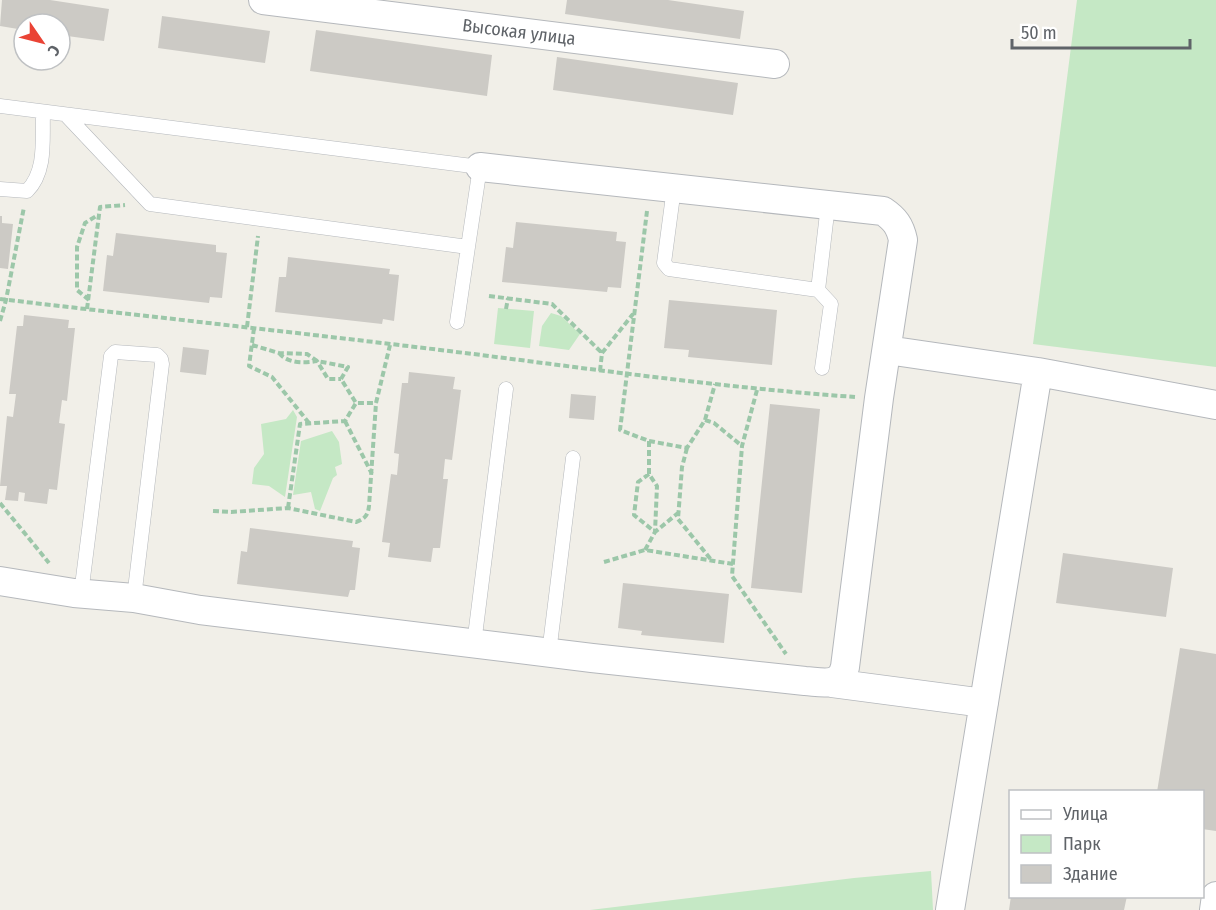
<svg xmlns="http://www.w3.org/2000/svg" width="1216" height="910" viewBox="0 0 1216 910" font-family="'Fira Sans Condensed',sans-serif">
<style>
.green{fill:#c5e8c5}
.building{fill:#cccac5}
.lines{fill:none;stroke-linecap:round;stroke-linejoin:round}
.service-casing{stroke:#b5b8bc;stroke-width:15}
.minor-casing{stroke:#b5b8bc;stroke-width:30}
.path{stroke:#9cc7a9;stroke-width:4;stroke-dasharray:6 3;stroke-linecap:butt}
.service{stroke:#fff;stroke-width:14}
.minor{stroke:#fff;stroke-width:28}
.labels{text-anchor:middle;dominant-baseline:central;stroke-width:4.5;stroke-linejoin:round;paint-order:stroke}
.street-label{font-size:18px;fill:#5f6368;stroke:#fff}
</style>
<rect width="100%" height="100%" fill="#f1efe8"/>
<path class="green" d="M1077,0H1216V367L1033,344Z
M498,308L534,311L530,348L494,344Z
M551,313L561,316L580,334L569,350L539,346L542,326Z
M293,410L297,417L285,497L269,486L252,484L254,468L264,454L261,424L286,419Z
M332,431L339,442L342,464L335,467L337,475L333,478L320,511L315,509L311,492L293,495L301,441Z
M931,871L933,910H590L854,878Z"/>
<path class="building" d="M2,0H50L109,9L104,41L60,35V24H24V30L0,26Z
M567,0H668L744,11L740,39L565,14Z
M162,16L270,31L265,63L158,48Z
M316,30L492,55L487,96L310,71Z
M557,57L738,83L733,115L553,90Z
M0,216H2V223L13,224L8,269L0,268Z
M516,222L617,232L616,241L626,242L621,288L608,287L607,292L502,282L506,247L513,248Z
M116,233L216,245V252L227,253L222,298L210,297L209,303L103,291L107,255L113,256Z
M288,257L390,269L389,274L399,275L394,321L383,319L382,324L275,312L279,277H286Z
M669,300L777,310L772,365L688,357L689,350L664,348Z
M24,315L69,320L68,328H75L67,401L62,400L59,423L65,424L57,490L49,489L47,504L24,501L25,493L19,492L18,501L5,500L7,486H0L7,416L13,417L16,394H9L17,326H23Z
M183,347L209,350L206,375L180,372Z
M409,372L455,377L453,389L461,390L452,460L445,459L443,479H448L440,548H433L431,562L388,557L390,543L382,542L391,474L397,475L399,454L394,453L402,383H408Z
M571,394L596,396L594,420L569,418Z
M770,404L820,409L802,593L751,588Z
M250,528L353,541L352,547L360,548L355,590H350L348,597L237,584L241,551L247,552Z
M1063,553L1173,568L1166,617L1056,603Z
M623,583L729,594L724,643L641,635L642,631L618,628Z
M1180,648L1216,654V831L1202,829V792H1157Z
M1011,896H1127L1124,910H1009Z"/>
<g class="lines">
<g class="service-casing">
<path id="service" d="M0,106L480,167L468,247L150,204L66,115
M674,188L664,263L669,269L818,290
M0,189L27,191C47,171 42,139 43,112
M457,322L468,247
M822,368L831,304L818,290L828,205
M81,594L111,356L115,352L157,355L161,359L162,364L134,598
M474,644L506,389
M549,653L573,458"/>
</g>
<g class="minor-casing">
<path id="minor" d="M263,0L775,64
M887,350L1038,372L950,910
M1038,372L1216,405
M0,581L74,593L134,598L200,610L592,658L805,681C822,682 840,688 845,667L879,398L903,240C900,226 895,219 883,211L480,167
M832,683L984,703
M1214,910L1216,896"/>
</g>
<path class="path" d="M489,296L552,304L602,353
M0,299C160,318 321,335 481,355C606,371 729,388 855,397
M89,300L77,290V247L85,223L98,215
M87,309L100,207L125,205
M506,309L508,298
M0,321L6,300L24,207
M247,327L258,236
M254,328L249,366L272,377L309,423
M252,345L279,353L307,354L317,361L348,367L341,379L356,403
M279,353C288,364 305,363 317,361L328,379H341
M600,371L602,353L633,314
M757,390L742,446L732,576L786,654
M705,420L714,423L742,446
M345,421L372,474
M649,441L687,448L705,420L715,384
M687,448L682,467L678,519L713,562
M649,474L638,482L634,515L655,532L678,513
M0,503L49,563
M288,508L300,424L345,421L356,403H376
M213,511L231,512L288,508L356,522C365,519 368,515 369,506L376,403L390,345
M645,550L655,532L657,486L649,474V441L620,430L647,211
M604,562L645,550L733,564"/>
<use href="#service" class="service"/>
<use href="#minor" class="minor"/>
</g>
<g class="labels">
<g class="street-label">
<text transform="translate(519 32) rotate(7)">Высокая улица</text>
</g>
</g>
<rect x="1009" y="790" width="195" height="108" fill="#ffffff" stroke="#bfc1c3" stroke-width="1.5"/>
<rect x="1021" y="810" width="30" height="9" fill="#ffffff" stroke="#bfc1c3" stroke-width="1.5"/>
<text x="1063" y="820" font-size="18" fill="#5f6368">Улица</text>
<rect x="1021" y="835" width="30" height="18" fill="#c5e8c5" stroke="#bfc1c3" stroke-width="1.5"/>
<text x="1063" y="850" font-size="18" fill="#5f6368">Парк</text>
<rect x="1021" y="865" width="30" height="18" fill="#cccac5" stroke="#bfc1c3" stroke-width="1.5"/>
<text x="1063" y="880" font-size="18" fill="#5f6368">Здание</text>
<g transform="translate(42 42) rotate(125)"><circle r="28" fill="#ffffff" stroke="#bfc1c3" stroke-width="1.5"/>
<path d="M0-4.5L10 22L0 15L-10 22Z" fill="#ea4335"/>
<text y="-9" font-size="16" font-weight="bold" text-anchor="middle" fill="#5f6368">С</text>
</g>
<path d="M1012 39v9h178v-9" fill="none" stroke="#5f6368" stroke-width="3"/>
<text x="1021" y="39" font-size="18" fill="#5f6368" stroke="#ffffff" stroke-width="4.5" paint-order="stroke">50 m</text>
</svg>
